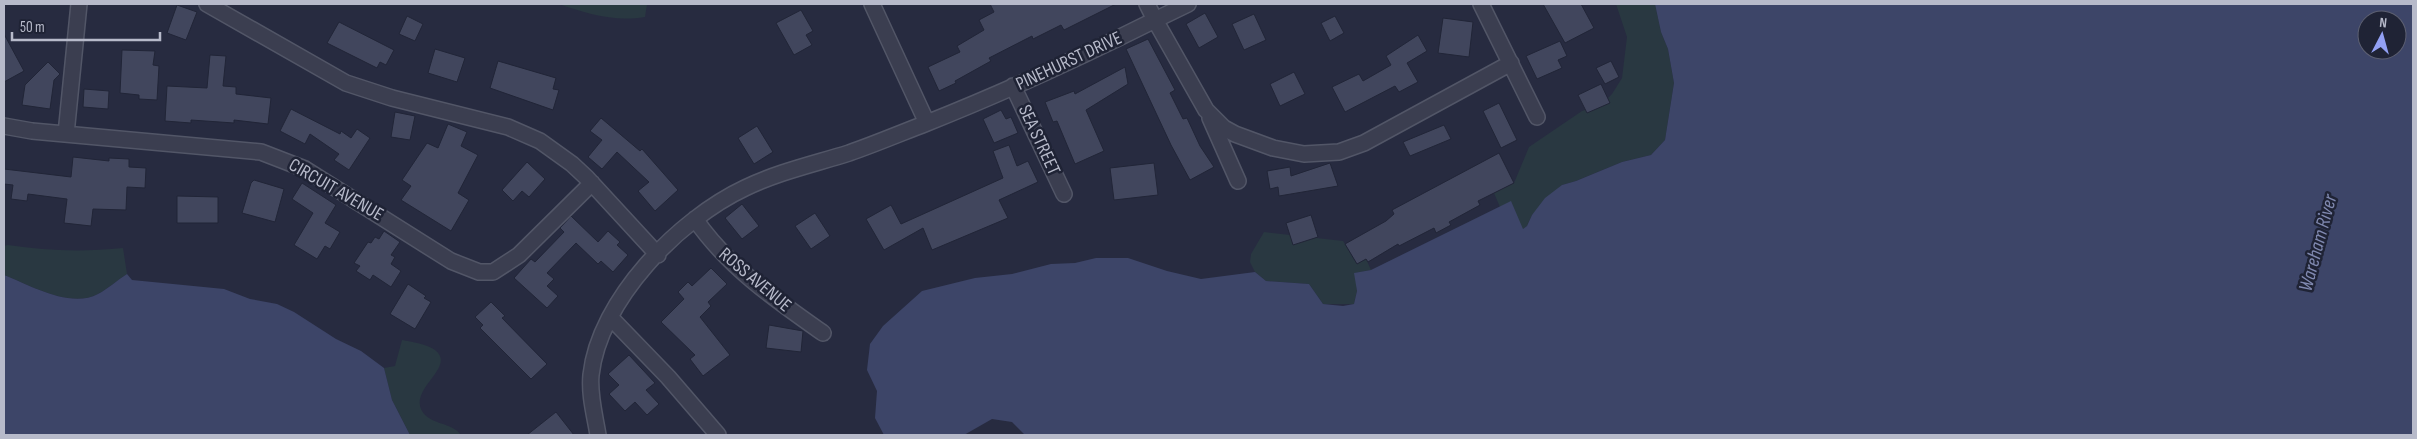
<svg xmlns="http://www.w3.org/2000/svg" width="2417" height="439" viewBox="0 0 2417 439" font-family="'Sofia Sans Condensed',sans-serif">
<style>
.green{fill:#293841}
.water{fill:#3d4568;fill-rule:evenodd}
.building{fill:#41465d;stroke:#212537}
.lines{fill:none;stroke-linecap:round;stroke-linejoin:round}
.minor-casing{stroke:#525667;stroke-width:18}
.minor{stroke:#3b3e50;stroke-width:15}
.labels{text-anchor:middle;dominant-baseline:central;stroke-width:5;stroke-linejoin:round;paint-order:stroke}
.street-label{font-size:19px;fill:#b7baca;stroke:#1f2335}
.water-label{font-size:20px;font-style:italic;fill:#8089b0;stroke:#1f2335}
</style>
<rect width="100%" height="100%" fill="#272b40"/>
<path class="green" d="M559,4H647L645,17C614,22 588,14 559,4Z
M1616,4H1655L1661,32L1668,49L1674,83L1665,140L1651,155L1622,162L1576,181L1562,185L1532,215L1527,226L1522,230L1511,202L1500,207L1494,193L1514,183L1529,147L1582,111L1601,105L1612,94L1622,78L1627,37Z
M1264,232L1343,241L1357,264L1366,259L1371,270L1355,273L1357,291L1354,304H1323L1309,284L1266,281L1255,272L1250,262L1251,254Z
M8,245C46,251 84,252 123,248L127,274C117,280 108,289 98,294C70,309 30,285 4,275V246Z
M402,340C412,342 427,344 435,350C457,367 409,388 422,411C430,425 452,422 461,435H410L392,400L384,368L395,366Z"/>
<path class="water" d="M1655,4H2413V435H1025L1012,422L992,419L964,435H884L875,418L877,391L867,370L870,344L883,326L922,291L975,278L1012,274L1051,264L1075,263L1096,258H1128L1167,271L1201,279L1255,272L1266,281L1309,284L1323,304L1343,306L1354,304L1357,291L1354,273L1371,270L1511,201L1523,229L1527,226L1532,215L1545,198L1562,185L1576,181L1622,162L1651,155L1665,140L1674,83L1668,49L1661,32ZM2367,20H2397V50H2367Z
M127,274L132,280L224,289L250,299L277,304L294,312L336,339L361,351L384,368L392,400L410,435H4V275C30,285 70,309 98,294C108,289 117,280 127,274Z"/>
<path class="building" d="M990,4H1116L1064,30L1061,25L1033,39L1032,36L989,58L991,61L955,81L956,83L939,91L928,67L960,52L957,46L984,30L979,20L994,12Z
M1543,4H1581L1594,28L1565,43Z
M177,5L197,12L186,40L167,33Z
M801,10L813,31L806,35L812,45L794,55L776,23Z
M1205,13L1218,37L1199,48L1186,24Z
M1254,14L1266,40L1244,50L1232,24Z
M407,16L423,24L415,41L399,34Z
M1335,16L1344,33L1330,41L1321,23Z
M1443,18L1473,22L1469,57L1438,53Z
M339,22L394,50L386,65L380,62L377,68L327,43Z
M4,34L24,71L4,82Z
M1418,35L1427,51L1407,63L1418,82L1399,92L1395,86L1345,112L1332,87L1359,74L1363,81L1391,65L1386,56Z
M1148,39L1175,90L1170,93L1183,119L1187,118L1200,146L1214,167L1190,180L1171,145L1126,49Z
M1560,41L1567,56L1558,60L1562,68L1537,79L1526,56Z
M435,49L465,58L457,82L428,73Z
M122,50L155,51L153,65L159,66L157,100L139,99V95L120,93Z
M210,55L226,56L223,86L236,87V94L271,98L268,124L234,120V123L191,120V123L165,121L167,86L207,88Z
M498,61L556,78L553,89L559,90L553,110L490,88Z
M1611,61L1619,77L1605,84L1596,68Z
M48,62L60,74L54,80L50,109L22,105L25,85Z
M1125,67L1128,84L1086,110L1104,151L1075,164L1057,121L1053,122L1045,102L1074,91L1075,94Z
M1294,72L1305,94L1280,106L1270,84Z
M1601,84L1610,103L1587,113L1578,95Z
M84,89L109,91L108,109L83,107Z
M1499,103L1517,140L1501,148L1483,111Z
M291,109L340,134L341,131L351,138L357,129L370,138L349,170L334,160L339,154L310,134L305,144L280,131Z
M1001,110L1006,119L1011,117L1018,133L994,143L983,119Z
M395,112L415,116L410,140L391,137Z
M601,118L640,151L642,149L678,190L655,211L638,191L649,182L617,152L602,169L588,157L602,140L590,131Z
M448,124L467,132L461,146L478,155L458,193L469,200L451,231L401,200L411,186L402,180L427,143L438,148Z
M1444,125L1451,139L1410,156L1403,142Z
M757,126L773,152L754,164L738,138Z
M1009,145L1017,166L1028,161L1038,182L999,200L1008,218L932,250L923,228L884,250L866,219L891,205L901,224L1003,178L993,151Z
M1499,153L1514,183L1478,201L1480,205L1449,222L1451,225L1436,233L1434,228L1399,246L1398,244L1368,262L1366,259L1357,264L1345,244L1386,221L1394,214L1392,210Z
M73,157L109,161V158L129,159V167L146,168L145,188L127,187L126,210L93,209L91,226L64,223L67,199L28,194L27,201L11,199L13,185L4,184V169L71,177Z
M527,162L545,179L529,197L522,191L513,201L502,190Z
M1154,163L1158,195L1114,200L1110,168Z
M1330,163L1338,186L1279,196L1278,187L1270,189L1267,171L1290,167L1291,176Z
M254,180L284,189L275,222L242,213L251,183Z
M302,183L336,205L325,223L340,232L330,249L325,246L317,259L294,245L313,213L292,199Z
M177,196L218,197V223H177Z
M742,204L759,226L742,239L725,218Z
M815,213L830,236L811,249L795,226Z
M1311,215L1318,237L1293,245L1286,223Z
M571,216L598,242L608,231L620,242L617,245L628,255L613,272L601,261L598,264L576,243L547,273L554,279L547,286L558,296L547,308L514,278L531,259L535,262L564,232L560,228Z
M384,231L400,242L391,255L395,257L391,264L401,271L391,287L373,275L370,280L356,271L360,266L354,263L368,242L371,243L375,237L379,239Z
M711,268L727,284L708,302L711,306L700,317L730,355L703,376L690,359L695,355L661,322L684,299L678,292L688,282L692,286Z
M408,284L426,296L424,298L431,302L415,329L390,314Z
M491,302L505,316L502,318L547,364L531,379L480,328L483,325L475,317Z
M769,325L803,331L801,352L766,348Z
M629,355L655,383L646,390L659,404L647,415L635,402L625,411L609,394L619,385L608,374Z
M556,412L574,435H527Z"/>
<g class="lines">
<g class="minor-casing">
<path id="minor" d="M207,4L346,83L392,98L508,127L540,141L572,164L587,178L658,255
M872,4L927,123
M1147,4L1155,20L1188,4
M1481,4L1537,117
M1013,86L1064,194
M1210,118L1238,181
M4,126L32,131L261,152L305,169L451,261L479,272H493L519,255L592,183
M66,134L79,4
M695,219C728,267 776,300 823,333
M610,317L668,377L718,435
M598,435C595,416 589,395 591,375C599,300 679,219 745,188C778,172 814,164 849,153C875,144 901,133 927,123C1005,92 1081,57 1155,20L1206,110L1224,128L1235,134L1273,148L1304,154L1339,152L1364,143L1511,63"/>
</g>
<use href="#minor" class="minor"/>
</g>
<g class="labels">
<g class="street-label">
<text transform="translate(1069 61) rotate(-25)">PINEHURST DRIVE</text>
<text transform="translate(1039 140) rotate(65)">SEA STREET</text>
<text transform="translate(336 190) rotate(30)">CIRCUIT AVENUE</text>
<text transform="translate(755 280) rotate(40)">ROSS AVENUE</text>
</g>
<g class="water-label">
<text transform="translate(2318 243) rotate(-75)">Wareham River</text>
</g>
</g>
<rect width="2417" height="439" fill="none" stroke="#b7baca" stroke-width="10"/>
<g transform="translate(2382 35) rotate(6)"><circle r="24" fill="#1f2335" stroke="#5c5f71"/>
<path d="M0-4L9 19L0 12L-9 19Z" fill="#92a0f4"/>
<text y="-8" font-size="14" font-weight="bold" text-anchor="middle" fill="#b7baca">N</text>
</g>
<path d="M12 32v8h148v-8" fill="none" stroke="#b7baca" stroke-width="2.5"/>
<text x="20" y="32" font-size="15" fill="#b7baca" stroke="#1f2335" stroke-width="4" paint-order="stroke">50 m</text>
</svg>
